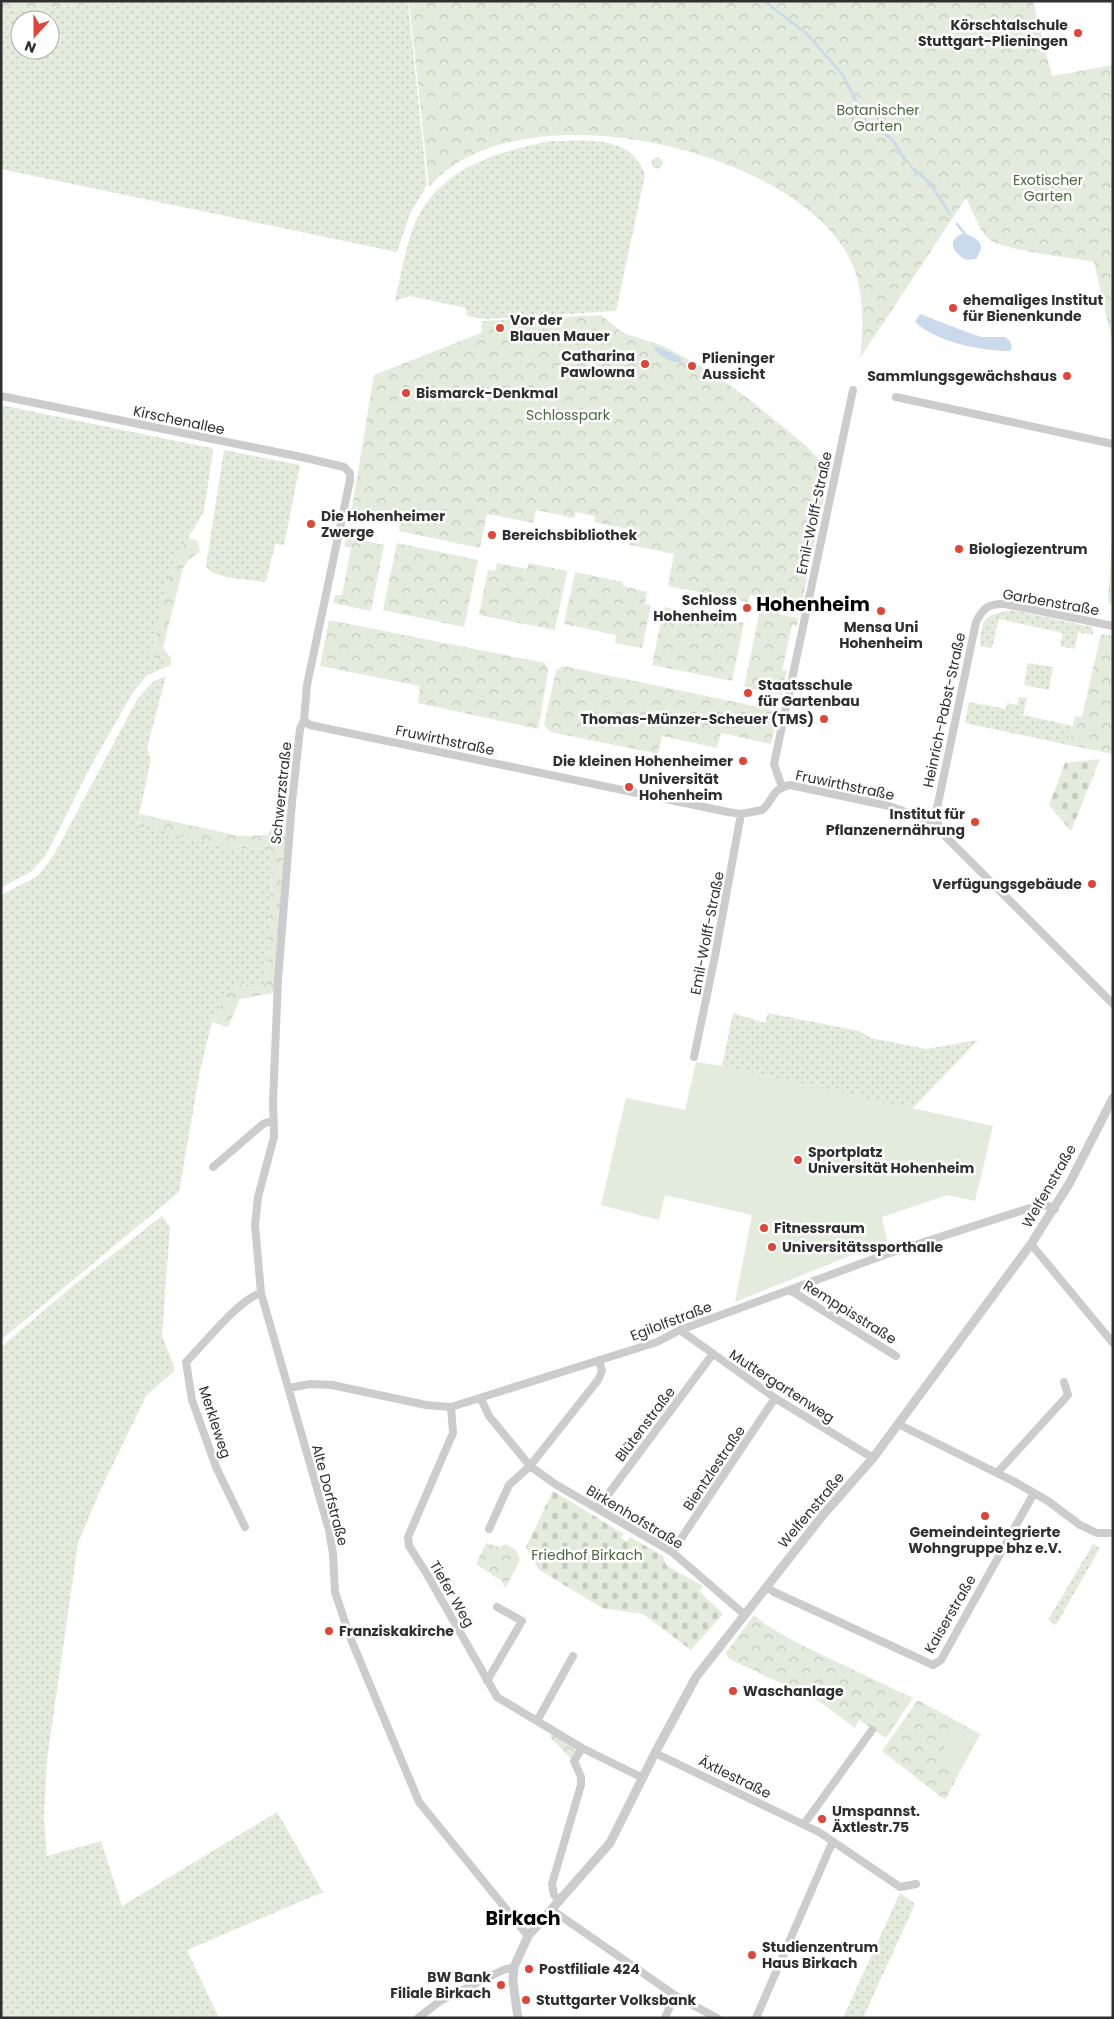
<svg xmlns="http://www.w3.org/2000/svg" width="1114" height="2019" viewBox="0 0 1114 2019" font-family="Poppins,sans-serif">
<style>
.grass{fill:url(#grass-dots);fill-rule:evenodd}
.forest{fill:url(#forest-crowns)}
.cemetery{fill:url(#cemetery-stones)}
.pitch{fill:#e3ebdd}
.water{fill:#cad9eb}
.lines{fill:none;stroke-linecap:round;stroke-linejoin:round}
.stream{stroke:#cad9eb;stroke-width:2.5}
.minor{stroke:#ccc;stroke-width:8}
.tertiary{stroke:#ccc;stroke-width:9}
.poi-dot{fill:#df4538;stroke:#fff;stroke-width:2}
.labels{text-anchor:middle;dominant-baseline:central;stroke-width:5;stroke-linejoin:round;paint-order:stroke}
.poi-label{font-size:14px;font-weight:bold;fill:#2f2f2f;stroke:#fff;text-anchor:start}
.park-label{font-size:14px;fill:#4b693e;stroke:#fff}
.street-label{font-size:14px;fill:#2f2f2f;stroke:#fff}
.district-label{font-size:19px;font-weight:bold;fill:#000;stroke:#fff}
</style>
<defs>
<pattern id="grass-dots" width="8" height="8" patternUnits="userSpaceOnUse" patternTransform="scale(1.25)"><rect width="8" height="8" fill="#e3ebdd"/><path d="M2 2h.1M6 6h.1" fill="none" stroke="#c3cabe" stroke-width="1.8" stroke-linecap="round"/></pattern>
<pattern id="forest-crowns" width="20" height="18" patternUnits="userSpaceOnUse" patternTransform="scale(1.25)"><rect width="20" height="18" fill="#e3ebdd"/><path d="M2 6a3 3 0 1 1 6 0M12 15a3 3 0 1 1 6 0" fill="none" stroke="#c3cabe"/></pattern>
<pattern id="cemetery-stones" width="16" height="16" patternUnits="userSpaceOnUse" patternTransform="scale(1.25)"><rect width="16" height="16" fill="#e3ebdd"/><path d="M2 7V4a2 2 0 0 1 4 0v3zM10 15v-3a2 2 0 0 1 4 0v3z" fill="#c3cabe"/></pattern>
</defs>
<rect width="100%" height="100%" fill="#fff"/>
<path class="grass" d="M133,1H408L427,185L410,214L397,252L1,169V6L7,11ZM20,20H50V50H20Z
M550,141C584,141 633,134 645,175L616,311L485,319L467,316L466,308L410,296L395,301C401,275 407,236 420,213C448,165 500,152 550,141Z
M651.5 163a5.5 5.5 0 1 1 11 0a5.5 5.5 0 1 1-11 0Z
M1,405L206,447L212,448L213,451L204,511L174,562L166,587L151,656L171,665L147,675L133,692L93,762L46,855L32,871L1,888Z
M224,450L300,465L284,545L275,544L266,582C252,580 212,579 206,566Z
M1012,610L1092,627L1093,635L1078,632L1075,649L1060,646L1063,633L999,619L992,648L980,646C982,619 983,615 1012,610Z
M1028,663L1053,667L1049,690L1024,685Z
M166,676L147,748L151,759L137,825L145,823H152L190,838L222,847L264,849L273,858L266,984L231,985L212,1022L200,1071L179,1192L1,1340V895L38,876L55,853L138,698L154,681Z
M1019,697L1027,698L1023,715L1073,726L1069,745L965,723L969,702L1006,709L1007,703L1017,705Z
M733,1013L765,1023L768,1013L859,1031L871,1038L926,1049L978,1040L912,1109L722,1066Z
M162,1216L170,1227L162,1335L175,1370L146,1396L99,1493L78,1543L47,1760L44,1819L47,1856L101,1841L122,1906L277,1812L323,1892L187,1950L219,2018H1V1347L75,1284Z
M1093,1544L1100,1548L1056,1625L1048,1620Z
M900,1893L915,1904L863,2018H843Z"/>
<path class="forest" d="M1,1H133L7,11L1,6Z
M409,1H1033L1052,76L1113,65V345L1094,262C1074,258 1001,250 989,239C978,229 973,211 966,198L860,358C864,322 865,284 846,252C783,145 515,86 429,187Z
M601,315L623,333L664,346L714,374L749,399L804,444L830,470L801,606L750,595L748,602L668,586L674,554L630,545L632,530L594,522L595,516L576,512L574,518L536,510L533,523L487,514L480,548L399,531L400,524L351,514L374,375L481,333L482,321Z
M1113,525V605L1110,604L1108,600Z
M347,537L384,545L371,611L333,603L335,595H342L351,548L344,546Z
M188,538L198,541L200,551L190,559L183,568L163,648L171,658V665L151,656L166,587L174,561Z
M397,543L478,560L464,627L383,610Z
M497,563L527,569L529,563L567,571L555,630L479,615L488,570L495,571Z
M575,572L623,582V586L647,592L645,604L651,605L642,648L615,643L616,635L564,624Z
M664,607L744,623L732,681L652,665Z
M760,610L798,618L797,626L792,625L782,670L787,671L782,695L744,687Z
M329,620L545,663L548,671L538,729L418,703L420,686L320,666Z
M1101,634L1113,636V754L1069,745L1075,716L1082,717Z
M563,666L778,711L771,744L721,733L717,748L662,736L658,754L551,732L544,725L556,671Z
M140,814L239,836L267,835L280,818L287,814L274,993L240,999L228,1027L212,1022L231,985L266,984L273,858L264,849L222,847L155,829L152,823H145L144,828L137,826Z
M486,1543L499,1547L506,1544L516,1550L520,1560L506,1587L503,1585V1582L476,1564Z
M754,1615L766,1625L799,1644L913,1698L886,1738L859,1720L855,1728L819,1701L729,1659L726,1653Z
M918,1700L980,1734L945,1800L882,1751Z
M552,1733L578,1749L572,1760L550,1737Z"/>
<path class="cemetery" d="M1100,759L1071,831L1049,805L1065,763Z
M553,1491L624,1534L621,1538L627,1541L630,1537L663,1556L666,1565L703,1586L699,1591L723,1614L691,1650L643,1614L602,1608L538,1569L526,1547Z"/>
<path class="pitch" d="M696,1062L722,1066L993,1126L975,1201L947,1195L882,1217L887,1241L735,1302L752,1215L665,1195L659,1220L601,1205L626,1098L685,1110Z
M956,1725L976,1735L958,1771L938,1761Z"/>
<path class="water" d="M964,233C978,239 987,243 976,259L966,260C952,252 946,240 964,233Z
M920,314L972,334L982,337H1005L1010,341L1012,348L1010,351C981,351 936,342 915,322Z
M655,346L680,357L682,362C671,365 662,356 654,350Z"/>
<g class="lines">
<path class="stream" d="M764,1L807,34L843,75L866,121L893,140L905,160
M911,167L929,182L950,214
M957,224L964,233"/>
<path class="minor" d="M1,396L306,458L344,467L350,473V480L307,685L304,720L300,729L292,802L278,980L273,1102L274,1137L258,1197L255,1225L261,1293L329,1530L333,1554L335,1592L350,1637L419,1802L528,1936
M896,397L1113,444
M1113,626L1005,604C989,603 983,608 976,622L936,813L939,830L1113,1004
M304,720L310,725L728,812L741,814L762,810C774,800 771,789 790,785L889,806L928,820H936
M782,787L774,764L853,390
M694,1057L715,956L741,814
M213,1167L263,1124L274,1120
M1031,1244L1113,1343
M790,1290L896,1356
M680,1330L775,1398L873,1458
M289,1388L310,1384L332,1385L426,1405L451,1407L657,1342L680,1330L887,1254L1036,1206H1048L1055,1209
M481,1399L489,1416L530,1466L555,1484L672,1552L745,1615
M451,1407L453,1433L408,1537L409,1546L425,1571L497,1697L582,1748L643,1778
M898,1424L1013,1481L1048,1501L1080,1525L1097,1533H1109
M997,1473L1068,1395L1064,1382
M598,1508L712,1355
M245,1527L216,1467L192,1400L186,1362C204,1344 239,1299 261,1293
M489,1529L509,1485L530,1466L598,1380L602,1371L599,1360
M672,1552L775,1398
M767,1587L774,1592L933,1665L941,1660L1034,1493
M487,1681L522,1621L497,1607
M537,1721L573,1656
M655,1753L819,1832L900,1887L916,1884
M804,1824L872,1730
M560,1901L554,1895L552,1884L581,1785V1777L574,1761L582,1748
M552,1910L676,1996L717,2018
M418,2018L440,2001L503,1970L514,1967
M665,2018L671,2004L676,1996
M756,2018L832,1843"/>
<path class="tertiary" d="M518,2018L513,1982L514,1967L528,1936L610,1843L655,1753L696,1677L823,1515L873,1458L1031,1244L1069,1184L1113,1098"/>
</g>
<g class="poi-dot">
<circle cx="1078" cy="33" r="5"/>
<circle cx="953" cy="308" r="5"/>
<circle cx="500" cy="328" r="5"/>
<circle cx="645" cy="364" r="5"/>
<circle cx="692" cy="366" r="5"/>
<circle cx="1067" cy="376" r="5"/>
<circle cx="406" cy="393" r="5"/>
<circle cx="311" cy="524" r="5"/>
<circle cx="492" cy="535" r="5"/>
<circle cx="959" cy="549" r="5"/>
<circle cx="747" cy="608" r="5"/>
<circle cx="881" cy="611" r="5"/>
<circle cx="748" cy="693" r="5"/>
<circle cx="824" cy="719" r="5"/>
<circle cx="743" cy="761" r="5"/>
<circle cx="629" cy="787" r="5"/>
<circle cx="975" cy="822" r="5"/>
<circle cx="1092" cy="884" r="5"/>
<circle cx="798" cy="1160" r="5"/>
<circle cx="764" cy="1228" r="5"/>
<circle cx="772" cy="1247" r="5"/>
<circle cx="985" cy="1516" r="5"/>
<circle cx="329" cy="1631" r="5"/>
<circle cx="733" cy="1691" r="5"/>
<circle cx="822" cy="1819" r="5"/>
<circle cx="752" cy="1955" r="5"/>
<circle cx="529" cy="1969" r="5"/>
<circle cx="501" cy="1985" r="5"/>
<circle cx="526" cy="2000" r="5"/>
</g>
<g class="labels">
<g class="poi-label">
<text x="1068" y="25" text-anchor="end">Körschtalschule<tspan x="1068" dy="16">Stuttgart-Plieningen</tspan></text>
<text x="963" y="300">ehemaliges Institut<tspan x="963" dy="16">für Bienenkunde</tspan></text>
<text x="510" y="320">Vor der<tspan x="510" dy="16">Blauen Mauer</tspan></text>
<text x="635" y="356" text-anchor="end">Catharina<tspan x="635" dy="16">Pawlowna</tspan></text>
<text x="702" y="358">Plieninger<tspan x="702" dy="16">Aussicht</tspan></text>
<text x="1057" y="376" text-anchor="end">Sammlungsgewächshaus</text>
<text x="416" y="393">Bismarck-Denkmal</text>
<text x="321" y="516">Die Hohenheimer<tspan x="321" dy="16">Zwerge</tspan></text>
<text x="502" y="535">Bereichsbibliothek</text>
<text x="969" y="549">Biologiezentrum</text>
<text x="737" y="600" text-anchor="end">Schloss<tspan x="737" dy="16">Hohenheim</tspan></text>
<text x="881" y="627" text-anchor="middle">Mensa Uni<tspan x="881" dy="16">Hohenheim</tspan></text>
<text x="758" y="685">Staatsschule<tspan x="758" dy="16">für Gartenbau</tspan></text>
<text x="814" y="719" text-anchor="end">Thomas-Münzer-Scheuer (TMS)</text>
<text x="733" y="761" text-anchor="end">Die kleinen Hohenheimer</text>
<text x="639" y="779">Universität<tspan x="639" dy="16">Hohenheim</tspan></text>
<text x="965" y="814" text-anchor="end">Institut für<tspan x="965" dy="16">Pflanzenernährung</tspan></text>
<text x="1082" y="884" text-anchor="end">Verfügungsgebäude</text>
<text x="808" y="1152">Sportplatz<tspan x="808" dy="16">Universität Hohenheim</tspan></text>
<text x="774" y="1228">Fitnessraum</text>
<text x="782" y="1247">Universitätssporthalle</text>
<text x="985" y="1532" text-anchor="middle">Gemeindeintegrierte<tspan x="985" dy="16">Wohngruppe bhz e.V.</tspan></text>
<text x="339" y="1631">Franziskakirche</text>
<text x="743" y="1691">Waschanlage</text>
<text x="832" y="1811">Umspannst.<tspan x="832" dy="16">Äxtlestr.75</tspan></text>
<text x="762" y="1947">Studienzentrum<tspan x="762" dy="16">Haus Birkach</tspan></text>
<text x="539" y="1969">Postfiliale 424</text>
<text x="491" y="1977" text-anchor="end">BW Bank<tspan x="491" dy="16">Filiale Birkach</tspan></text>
<text x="536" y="2000">Stuttgarter Volksbank</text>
</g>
<g class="park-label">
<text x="878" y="110">Botanischer<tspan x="878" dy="16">Garten</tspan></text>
<text x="1048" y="180">Exotischer<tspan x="1048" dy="16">Garten</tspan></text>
<text x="568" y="415">Schlosspark</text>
<text x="587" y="1555">Friedhof Birkach</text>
</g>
<g class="street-label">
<text transform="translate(179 420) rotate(12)">Kirschenallee</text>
<text transform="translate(814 513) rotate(-78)">Emil-Wolff-Straße</text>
<text transform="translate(1051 602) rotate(10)">Garbenstraße</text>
<text transform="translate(944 710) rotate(-78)">Heinrich-Pabst-Straße</text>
<text transform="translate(445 740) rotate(12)">Fruwirthstraße</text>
<text transform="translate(845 785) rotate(12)">Fruwirthstraße</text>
<text transform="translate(281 793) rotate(-84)">Schwerzstraße</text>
<text transform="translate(707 933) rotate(-79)">Emil-Wolff-Straße</text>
<text transform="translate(1049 1186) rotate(-60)">Welfenstraße</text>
<text transform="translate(850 1312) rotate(32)">Remppisstraße</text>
<text transform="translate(671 1321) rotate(-21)">Egilolfstraße</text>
<text transform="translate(782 1386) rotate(33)">Muttergartenweg</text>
<text transform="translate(215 1422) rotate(72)">Merkleweg</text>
<text transform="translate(645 1424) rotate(-53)">Blütenstraße</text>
<text transform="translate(714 1468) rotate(-56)">Bientzlestraße</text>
<text transform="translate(330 1495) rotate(75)">Alte Dorfstraße</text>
<text transform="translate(811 1510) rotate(-50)">Welfenstraße</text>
<text transform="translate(635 1517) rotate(31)">Birkenhofstraße</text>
<text transform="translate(452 1594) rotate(60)">Tiefer Weg</text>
<text transform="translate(950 1614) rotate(-60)">Kaiserstraße</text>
<text transform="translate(735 1777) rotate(26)">Äxtlestraße</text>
</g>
<g class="district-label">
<text x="813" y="604">Hohenheim</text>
<text x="523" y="1918">Birkach</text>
</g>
</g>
<rect width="1114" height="2019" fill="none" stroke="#2f2f2f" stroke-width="5"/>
<g transform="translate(35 35) rotate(201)"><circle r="24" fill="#ffffff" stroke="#acacac"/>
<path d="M0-4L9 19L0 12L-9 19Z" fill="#df4538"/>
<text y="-8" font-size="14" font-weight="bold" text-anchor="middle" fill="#2f2f2f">N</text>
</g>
</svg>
